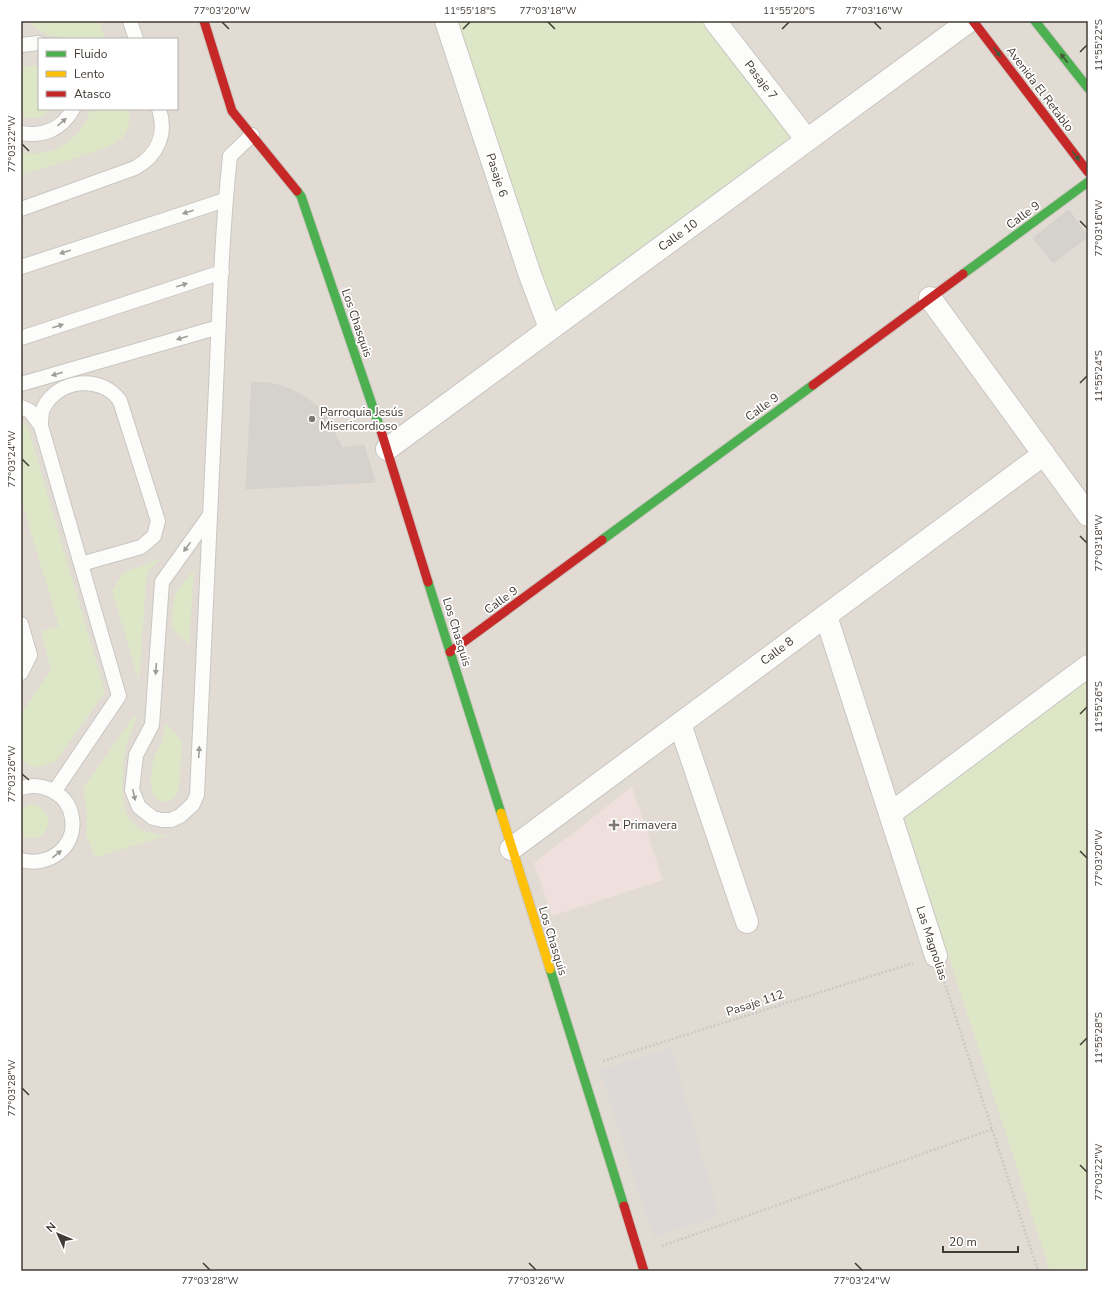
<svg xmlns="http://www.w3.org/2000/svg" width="1109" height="1292" viewBox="0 0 1109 1292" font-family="'Nunito Sans',sans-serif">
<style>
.residential{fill:#e1dbd4;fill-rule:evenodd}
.medical{fill:#efe0de}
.green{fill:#dde6c7}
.parking{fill:#dcd9d6}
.building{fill:#d5d1cd;stroke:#d5d1cc}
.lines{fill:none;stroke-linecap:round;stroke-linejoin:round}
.lane-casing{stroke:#c9c6c2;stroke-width:16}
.street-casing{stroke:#c9c6c2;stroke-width:24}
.fast-casing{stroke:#cdc8c0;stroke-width:11}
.slow-casing{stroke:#cdc8c0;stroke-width:11}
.jam-casing{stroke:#cdc8c0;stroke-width:11}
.path{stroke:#cbc9c6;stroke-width:2.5;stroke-dasharray:2 2;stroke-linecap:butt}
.lane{stroke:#fcfcfb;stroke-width:14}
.street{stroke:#fcfcfb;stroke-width:22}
.fast{stroke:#4caf50;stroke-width:9}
.slow{stroke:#ffc107;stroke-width:9}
.jam{stroke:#c62828;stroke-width:9}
.oneway{fill:#44583b}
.oneway2{fill:#9f9c98}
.ticks{fill:none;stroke:#423b34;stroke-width:1.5}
.poi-dot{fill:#7e7872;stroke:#fff;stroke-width:1.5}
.labels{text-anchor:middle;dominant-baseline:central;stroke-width:3.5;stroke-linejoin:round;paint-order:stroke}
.street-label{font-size:12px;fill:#423b34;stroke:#fff}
.poi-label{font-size:12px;fill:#423b34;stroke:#fff;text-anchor:start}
.neatline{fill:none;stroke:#423b34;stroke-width:1.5}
.ticks-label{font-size:10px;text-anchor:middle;fill:#423b34}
</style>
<rect width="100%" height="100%" fill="#edeae6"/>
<path class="residential" d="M21,21H1088V1271H21ZM39,39H177V109H39Z"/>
<path class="medical" d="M632,787L663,880L552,916L534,863Z"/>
<path class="green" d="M28,21H99L105,39C79,39 46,42 28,21Z
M457,21H714L799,131L549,315Z
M32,65L39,66V109H51C43,118 32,120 21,116V68Z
M91,109H128C131,118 129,131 122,138C111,150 40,169 21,175V152C53,159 81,139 91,109Z
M21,420L28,427L105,692L56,761L41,767H33L21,761V714L51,669L41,632L59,626L21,499Z
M162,558L149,570L146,583L139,681L112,591L122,573Z
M194,570L189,645L172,628C173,594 172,595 194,570Z
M1088,681V1271H1050L904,817Z
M137,712C135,727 127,739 125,753C123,760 124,768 123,775C121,810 126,835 168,835L95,858L86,834L87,813L83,788Z
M165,722L182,741L179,790C177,795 174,799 169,801C145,807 151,770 154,758C156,752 160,746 162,741C164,735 164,728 165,722Z
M32,804C65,813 41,852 21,834V809Z"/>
<path class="parking" d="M671,1048L719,1216L653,1237L600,1070Z"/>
<path class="building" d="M1069,210L1088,237L1053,263L1033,238Z
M252,382L270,383L288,388L305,397L318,407L328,419L342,448L364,445L375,482L246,489Z"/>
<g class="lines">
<g class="lane-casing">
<path id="lane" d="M130,21L136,39
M21,45L39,43
M21,133C43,137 62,129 73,109
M21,209L135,168C158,155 167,134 159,109
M21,267L225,200
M21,338L222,272
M21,384L219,327
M21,407L30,411L41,426L119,696L54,792
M41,426C41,420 41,412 44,407C58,379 102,374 120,401L158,521L154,536L141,547L81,564
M210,515L162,582L152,725L136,755L132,790L139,807L153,818L162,820H171L180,816L193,804L197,795C203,667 209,538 215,409C219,325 221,240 230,156L252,135
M21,624L30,655L21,673
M21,788C43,781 69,794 72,818C77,847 48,868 21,860"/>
</g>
<g class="street-casing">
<path id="street" d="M446,21L530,275L550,328
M715,21L807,140
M930,298L1088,515
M387,449L969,21
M826,616L936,956
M680,724L747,922
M890,814L1088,666
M511,849L1044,454"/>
</g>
<g class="fast-casing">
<path id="fast" d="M1035,21L1088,88
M297,191L301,196L381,431
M963,274L1088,182
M602,540L813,385
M428,582L501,813
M550,969L624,1206"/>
</g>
<g class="slow-casing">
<path id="slow" d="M501,813L550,969"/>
</g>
<g class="jam-casing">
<path id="jam" d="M204,21L232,111L297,191
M973,21L1088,172
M813,385L963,274
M381,431L428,582
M450,652L602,540
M624,1206L644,1271"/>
</g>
<path class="path" d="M943,978L1038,1271
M603,1061L913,963
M662,1246L993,1129"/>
<use href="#lane" class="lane"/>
<use href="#street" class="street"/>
<use href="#fast" class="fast"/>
<use href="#slow" class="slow"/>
<use href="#jam" class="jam"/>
</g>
<defs><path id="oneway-solid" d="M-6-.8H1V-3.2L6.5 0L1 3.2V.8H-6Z"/></defs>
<g class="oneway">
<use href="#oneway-solid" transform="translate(997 52) rotate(53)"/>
<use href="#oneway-solid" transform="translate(1064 58) rotate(-128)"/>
<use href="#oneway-solid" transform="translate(1076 156) rotate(53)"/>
</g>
<g class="oneway2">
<use href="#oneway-solid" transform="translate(62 122) rotate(-41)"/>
<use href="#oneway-solid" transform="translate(188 212) rotate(162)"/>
<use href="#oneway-solid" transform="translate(65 252) rotate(162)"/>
<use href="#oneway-solid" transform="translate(182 285) rotate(-18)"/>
<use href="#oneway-solid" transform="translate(58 326) rotate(-18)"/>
<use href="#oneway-solid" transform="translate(182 338) rotate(164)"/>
<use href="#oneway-solid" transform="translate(57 374) rotate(164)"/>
<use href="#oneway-solid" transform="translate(187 547) rotate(126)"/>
<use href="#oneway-solid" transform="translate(156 669) rotate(94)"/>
<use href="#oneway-solid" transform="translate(199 752) rotate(-87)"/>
<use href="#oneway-solid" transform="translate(134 795) rotate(78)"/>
<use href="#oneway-solid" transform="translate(57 854) rotate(-39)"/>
</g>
<path class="ticks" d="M222,22L229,29M548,22L555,29M874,22L881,29M463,29L470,22M782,29L789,22M1080,52L1087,45M22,144L29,151M1080,221L1087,228M1080,383L1087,376M22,459L29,466M1080,536L1087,543M1080,714L1087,707M22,774L29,780M1080,851L1087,858M1080,1045L1087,1038M22,1088L29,1095M1080,1165L1087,1172M203,1263L210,1270M529,1263L536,1270M855,1263L862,1270"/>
<g class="poi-dot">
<circle cx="312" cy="419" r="4"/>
<path d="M612 819h4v4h4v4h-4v4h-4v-4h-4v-4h4z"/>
</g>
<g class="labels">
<g class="street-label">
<text transform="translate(761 80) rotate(52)">Pasaje 7</text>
<text transform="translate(1040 89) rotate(53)">Avenida El Retablo</text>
<text transform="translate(497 175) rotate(72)">Pasaje 6</text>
<text transform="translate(1023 215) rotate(-36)">Calle 9</text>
<text transform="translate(678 235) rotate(-36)">Calle 10</text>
<text transform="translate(357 323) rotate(71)">Los Chasquis</text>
<text transform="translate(762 407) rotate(-36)">Calle 9</text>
<text transform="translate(501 600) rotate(-36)">Calle 9</text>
<text transform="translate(457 632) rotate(73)">Los Chasquis</text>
<text transform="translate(777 651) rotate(-37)">Calle 8</text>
<text transform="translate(553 941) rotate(73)">Los Chasquis</text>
<text transform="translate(932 943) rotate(72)">Las Magnolias</text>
<text transform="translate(755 1003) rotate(-18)">Pasaje 112</text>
</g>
<g class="poi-label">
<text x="320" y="412">Parroquia Jesús<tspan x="320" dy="14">Misericordioso</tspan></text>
<text x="623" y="825">Primavera</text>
</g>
</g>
<rect width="1109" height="1292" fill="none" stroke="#ffffff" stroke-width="44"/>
<rect x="38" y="38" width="140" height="72" fill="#ffffff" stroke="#b3b1ae"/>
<rect x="46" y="51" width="20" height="6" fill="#4caf50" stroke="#b3b1ae"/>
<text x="74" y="58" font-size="12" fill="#423b34">Fluido</text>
<rect x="46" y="71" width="20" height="6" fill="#ffc107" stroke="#b3b1ae"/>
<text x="74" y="78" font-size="12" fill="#423b34">Lento</text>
<rect x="46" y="91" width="20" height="6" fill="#c62828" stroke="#b3b1ae"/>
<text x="74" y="98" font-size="12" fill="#423b34">Atasco</text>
<g transform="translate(58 1234) rotate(314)" stroke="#ffffff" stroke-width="3" paint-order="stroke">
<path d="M0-3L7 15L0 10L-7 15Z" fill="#423b34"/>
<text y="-6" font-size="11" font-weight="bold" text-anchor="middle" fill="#423b34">N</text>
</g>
<path d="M943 1246v6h75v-6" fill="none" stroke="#423b34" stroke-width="2"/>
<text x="949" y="1246" font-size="12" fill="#423b34" stroke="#ffffff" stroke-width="3" paint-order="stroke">20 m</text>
<rect x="22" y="22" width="1065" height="1248" class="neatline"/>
<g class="ticks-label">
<text x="222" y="14">77°03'20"W</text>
<text x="470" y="14">11°55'18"S</text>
<text x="548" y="14">77°03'18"W</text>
<text x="789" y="14">11°55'20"S</text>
<text x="874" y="14">77°03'16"W</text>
<text transform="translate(1098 45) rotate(-90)" y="4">11°55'22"S</text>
<text transform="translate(11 144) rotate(-90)" y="4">77°03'22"W</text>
<text transform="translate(1098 228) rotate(-90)" y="4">77°03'16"W</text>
<text transform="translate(1098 376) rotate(-90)" y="4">11°55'24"S</text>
<text transform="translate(11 459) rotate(-90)" y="4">77°03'24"W</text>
<text transform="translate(1098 543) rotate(-90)" y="4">77°03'18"W</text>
<text transform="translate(1098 707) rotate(-90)" y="4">11°55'26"S</text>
<text transform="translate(11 774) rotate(-90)" y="4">77°03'26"W</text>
<text transform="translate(1098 858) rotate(-90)" y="4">77°03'20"W</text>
<text transform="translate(1098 1038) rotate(-90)" y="4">11°55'28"S</text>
<text transform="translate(11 1088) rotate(-90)" y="4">77°03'28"W</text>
<text transform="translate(1098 1172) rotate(-90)" y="4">77°03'22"W</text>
<text x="210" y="1284">77°03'28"W</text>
<text x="536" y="1284">77°03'26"W</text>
<text x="862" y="1284">77°03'24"W</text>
</g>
</svg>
